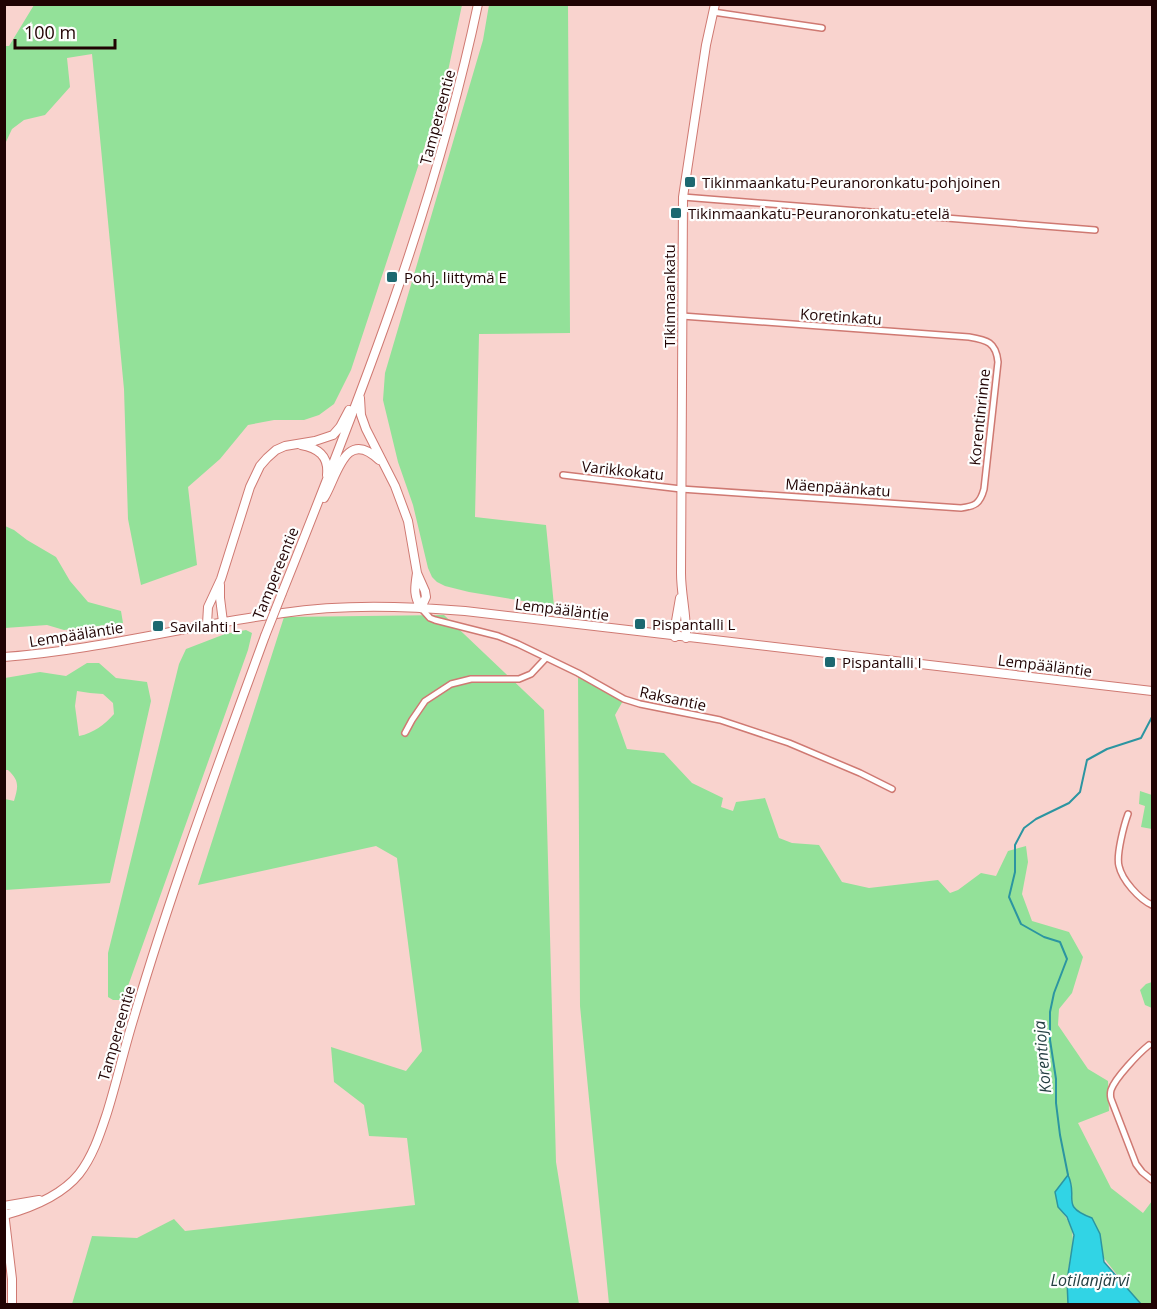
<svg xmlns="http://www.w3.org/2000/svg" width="1157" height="1309" viewBox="0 0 1157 1309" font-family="'Open Sans',sans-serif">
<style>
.green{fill:#93e199;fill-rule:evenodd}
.water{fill:#31d4e5;stroke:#2c95a1;stroke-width:1.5}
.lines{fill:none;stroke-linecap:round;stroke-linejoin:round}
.stream{stroke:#2c95a1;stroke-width:2}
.street-casing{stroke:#cf7972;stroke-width:8}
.secondary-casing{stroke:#cf7972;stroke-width:10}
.street{stroke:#fff;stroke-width:5}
.secondary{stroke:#fff;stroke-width:8}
.secondary-bridge-casing{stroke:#cf7972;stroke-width:10;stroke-linecap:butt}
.secondary-bridge{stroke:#fff;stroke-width:8}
.poi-dot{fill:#1c6870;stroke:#fefefe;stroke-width:2}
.labels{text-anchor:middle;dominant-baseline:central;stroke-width:4.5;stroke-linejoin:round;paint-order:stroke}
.street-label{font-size:15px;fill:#200303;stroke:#fefefe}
.poi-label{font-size:15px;fill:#200303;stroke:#fefefe;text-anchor:start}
.water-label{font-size:16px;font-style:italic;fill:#243e41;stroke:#fefefe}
</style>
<rect width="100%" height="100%" fill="#f9d3ce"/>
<path class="green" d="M34,5H462L448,71L434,118L351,370L334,404L319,415L304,420H274L248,425L220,459L188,487L197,565L141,585L128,519L124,389L92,54L67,58L70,87L45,115L24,120L12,129L5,144V46H9Z
M489,5H568L570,333L479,334L475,517L546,525L554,606L469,592L445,586L437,582L432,577L428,568L413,505L398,462L383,400L385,373L483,40Z
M5,526L14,530L27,540L56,557L70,581L88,602L121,611L123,623L64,630L47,625L5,628Z
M444,615L544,710L556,1162L579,1304H72L92,1236L137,1238L174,1219L185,1231L415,1205L407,1138L369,1136L364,1105L334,1082L331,1047L406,1071L422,1051L397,858L376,846L198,885L284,617Z
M246,630L252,633L248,650L123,1000H113L108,997V953L179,664L186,649L225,634Z
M87,663H99L116,678L147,682L151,701L110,883L5,890V799L14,801C18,787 20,781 8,770H5V678L40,672L66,676ZM77,691L90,693L103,694L113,703L114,714C104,725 94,733 79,736L75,706Z
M578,673L624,699L615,715L627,749L664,753L692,783L723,798L721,807L733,811L736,802L765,798L779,838L792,843L819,845L842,882L869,888L938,880L950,893L958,890L981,873L996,876L1008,851L1026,846L1028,862L1022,894L1032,921L1069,932L1083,957L1072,993L1059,1009L1058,1025L1088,1069L1108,1081L1109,1111L1078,1123L1111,1188L1143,1213L1152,1201V1304H1140L1103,1257L1100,1234L1078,1213L1072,1204L1071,1181L1058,1207C1082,1235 1070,1244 1068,1275C1067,1285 1068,1295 1068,1304H609L580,1006Z
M1140,791L1152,795V829L1141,827L1145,806L1139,804Z
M1152,982V1008L1145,1005L1140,990L1146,984Z"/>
<path class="water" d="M1068,1175C1079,1198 1059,1206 1092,1218L1100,1234L1104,1262L1141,1304H1068L1067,1281L1074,1235L1067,1217L1058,1207L1055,1192Z"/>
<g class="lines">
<path class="stream" d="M1068,1175L1060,1135L1056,1103V1079L1050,1040V1012L1054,993L1067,959L1060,942L1044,937L1021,924L1009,897L1015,872V845L1024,828L1036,819L1069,803L1080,792L1087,760L1107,749L1141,738L1152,717"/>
<g class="street-casing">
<path id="street" d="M713,12L822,28
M683,197L1095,230
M563,475L681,489L961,508C975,506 980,504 984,489L998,362C996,342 987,340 969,337L682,316
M421,608L430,618L435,620L498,636L518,644L578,673L624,699L640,704L720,720L789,743L860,773L892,789
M405,733L412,720L425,701L451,684L471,679H519L531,674L546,658
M1128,814C1124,825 1116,855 1119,866C1122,880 1139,899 1152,905
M1149,1045C1139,1053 1115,1078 1111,1090C1110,1094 1110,1095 1111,1099L1136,1164L1142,1172L1152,1180"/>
</g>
<g class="secondary-casing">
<path id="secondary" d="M360,398L361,415L366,429L395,486L408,521L417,573L425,591L426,597L421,608
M301,445C318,448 329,456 327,475
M324,498C337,477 345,427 379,460
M417,573C415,587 413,595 421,608
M220,585V598L223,622
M282,593C359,401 435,208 478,4
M207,624L208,607L221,579L250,487L260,466L267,458L276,450L285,446L315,441L333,435L340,427L349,410
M675,637L676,621L680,598
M686,638C687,616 681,595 681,573L683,197L706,45L715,4
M4,657C98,650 190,625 283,613C343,604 404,606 465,611L1152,691
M4,1206L39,1200
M4,1212L12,1279V1304
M5,1215C30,1208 62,1195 79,1174C93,1156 100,1134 107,1113C117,1081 124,1049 134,1017C172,888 219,762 265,636"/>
</g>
<use href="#street" class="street"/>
<use href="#secondary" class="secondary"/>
<g class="secondary-bridge-casing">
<path id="secondary-bridge" d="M265,636L282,593"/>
</g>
<use href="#secondary-bridge" class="secondary-bridge"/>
</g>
<g class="poi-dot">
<rect x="684" y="176" width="12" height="12" rx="3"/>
<rect x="670" y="207" width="12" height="12" rx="3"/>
<rect x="386" y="271" width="12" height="12" rx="3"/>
<rect x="634" y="618" width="12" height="12" rx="3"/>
<rect x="152" y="620" width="12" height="12" rx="3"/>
<rect x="824" y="656" width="12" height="12" rx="3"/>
</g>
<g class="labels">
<g class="street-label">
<text transform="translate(437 117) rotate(-75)">Tampereentie</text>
<text transform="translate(669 296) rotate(-90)">Tikinmaankatu</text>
<text transform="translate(841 316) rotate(4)">Koretinkatu</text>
<text transform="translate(979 417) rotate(-84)">Korentinrinne</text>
<text transform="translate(623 470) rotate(6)">Varikkokatu</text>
<text transform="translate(838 487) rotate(4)">Mäenpäänkatu</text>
<text transform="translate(275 573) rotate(-68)">Tampereentie</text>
<text transform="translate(562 609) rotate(7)">Lempääläntie</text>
<text transform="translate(76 634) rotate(-9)">Lempääläntie</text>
<text transform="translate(1045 665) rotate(7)">Lempääläntie</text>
<text transform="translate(673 698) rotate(12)">Raksantie</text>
<text transform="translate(116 1033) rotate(-74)">Tampereentie</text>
</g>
<g class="poi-label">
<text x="702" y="182">Tikinmaankatu-Peuranoronkatu-pohjoinen</text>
<text x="688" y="213">Tikinmaankatu-Peuranoronkatu-etelä</text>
<text x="404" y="277">Pohj. liittymä E</text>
<text x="652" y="624">Pispantalli L</text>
<text x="170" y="626">Savilahti L</text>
<text x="842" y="662">Pispantalli I</text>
</g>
<g class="water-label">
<text transform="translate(1042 1057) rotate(-95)">Korentioja</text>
<text x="1090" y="1280">Lotilanjärvi</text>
</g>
</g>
<rect width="1157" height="1309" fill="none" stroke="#200303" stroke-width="12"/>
<path d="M15 39v9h100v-9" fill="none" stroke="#200303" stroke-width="3"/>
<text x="24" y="39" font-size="18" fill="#200303" stroke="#fefefe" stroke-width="4.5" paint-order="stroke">100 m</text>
</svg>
